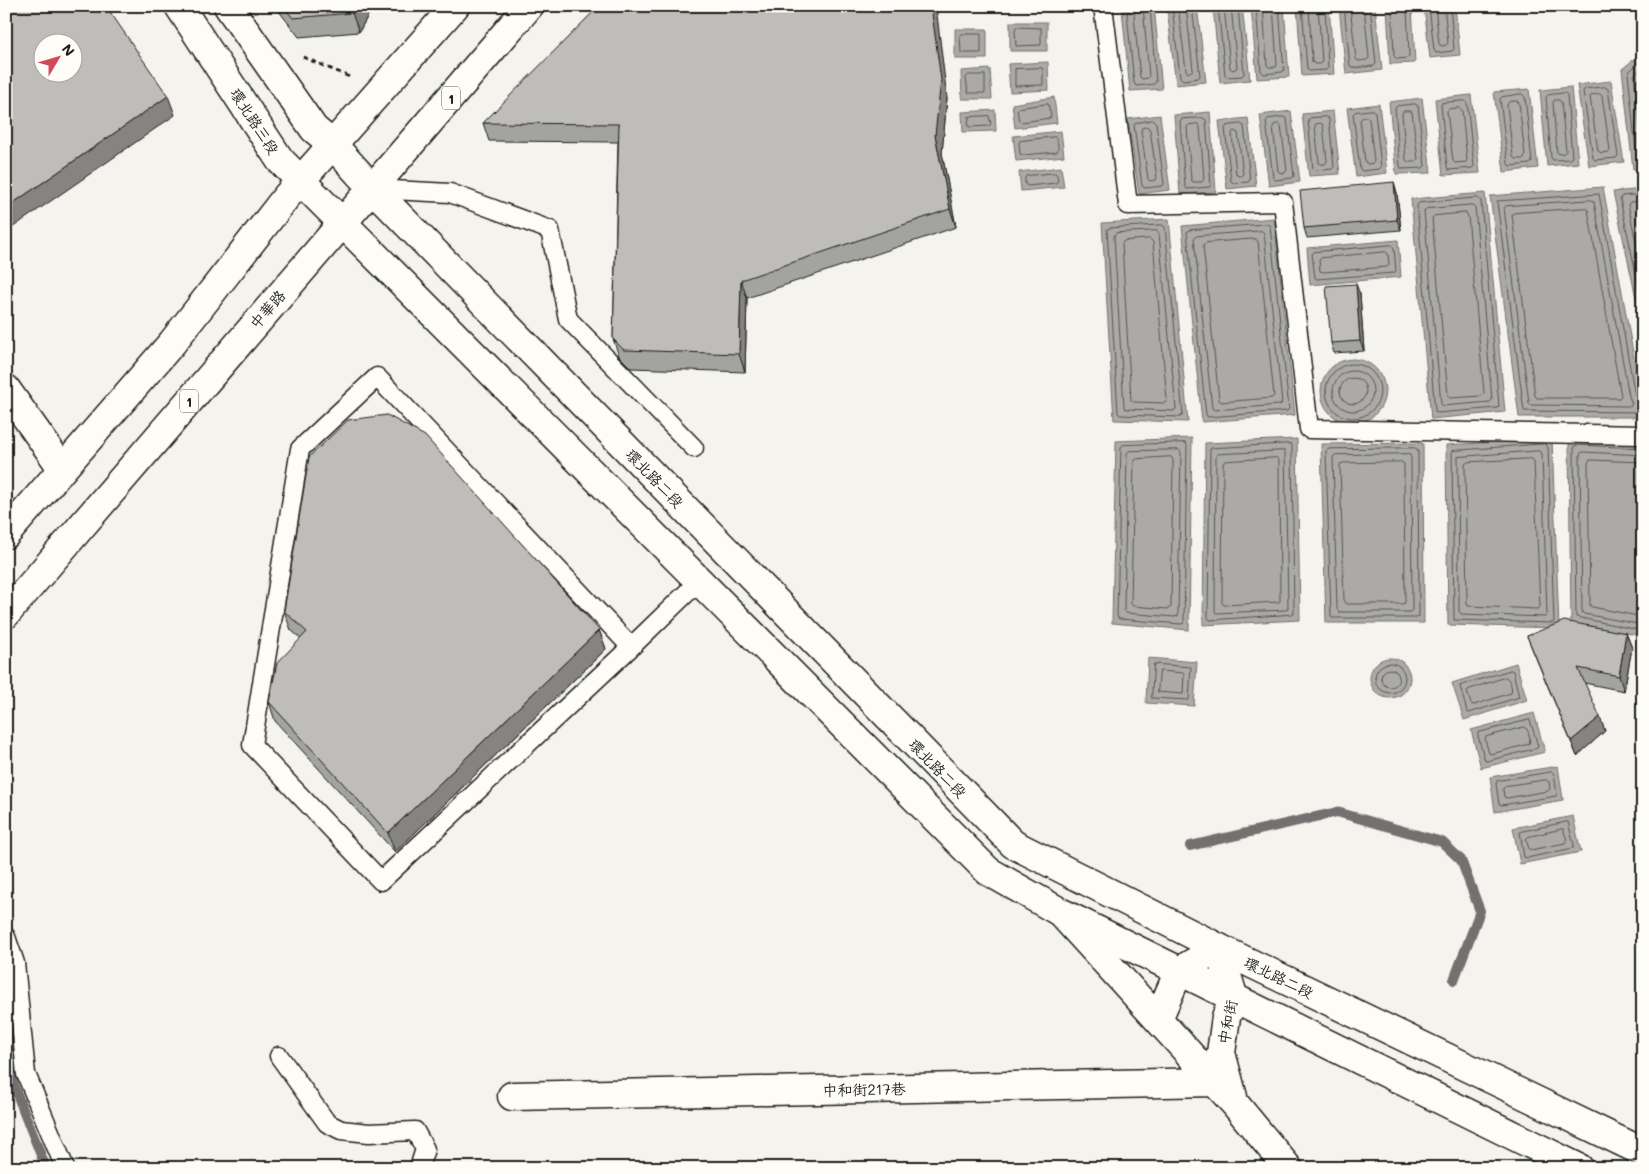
<svg xmlns="http://www.w3.org/2000/svg" width="1649" height="1174" viewBox="0 0 1649 1174" font-family="Mali,'LXGW WenKai TC',sans-serif">
<style>
.water{fill:#abaaa6;stroke:#72716f}
.lines{fill:none;stroke-linecap:round;stroke-linejoin:round}
.shore{stroke:#555553;stroke-width:1}
.stream{stroke:#72716f;stroke-width:10}
.service-casing{stroke:#1c1c1c;stroke-width:21}
.minor-casing{stroke:#1c1c1c;stroke-width:31}
.tertiary-casing{stroke:#1c1c1c;stroke-width:31}
.primary-casing{stroke:#1c1c1c;stroke-width:31}
.path{stroke:#1c1c1c;stroke-width:3;stroke-dasharray:5 4;stroke-linecap:butt}
.service{stroke:#fdfcf7;stroke-width:18}
.minor{stroke:#fdfcf7;stroke-width:28}
.tertiary{stroke:#fdfcf7;stroke-width:28}
.primary{stroke:#fdfcf7;stroke-width:28}
.wall{fill:#a3a3a0;stroke:#1c1c1c}
.shaded-wall{fill:#858482;stroke:#1c1c1c}
.building{fill:#bebdba;stroke:#1c1c1c;fill-rule:evenodd}
.labels{text-anchor:middle;dominant-baseline:central;stroke-width:5;stroke-linejoin:round;paint-order:stroke}
.shield{fill:#fdfcf7;stroke:#605f5e;stroke-width:1}
.shield-label{font-size:14px;font-weight:bold;fill:#1c1c1c}
.street-label{font-size:15px;fill:#1c1c1c;stroke:#fdfcf7}
</style>
<rect width="100%" height="100%" fill="#f4f3ee"/>
<filter id="ink" filterUnits="userSpaceOnUse"><feTurbulence type="fractalNoise" baseFrequency=".02" numOctaves="2"/><feDisplacementMap in="SourceGraphic" scale="10" xChannelSelector="R" yChannelSelector="G"/><feConvolveMatrix kernelMatrix="1 2 1 2 8 2 1 2 1" color-interpolation-filters="sRGB"/></filter>
<g filter="url(#ink)">
<path class="water" d="M1154,6L1162,89L1130,91L1122,9Z
M1184,6H1197L1206,82L1176,85L1167,8Z
M1213,6H1242L1250,80L1220,83Z
M1251,6H1284L1289,77L1257,79Z
M1297,6H1329L1334,74L1302,76Z
M1339,6H1375L1382,70L1346,74Z
M1387,6H1412L1415,63L1390,64Z
M1424,6H1455L1460,55L1430,58Z
M1047,22V51H1010V22Z
M955,29H987V59H955Z
M1643,52V168L1633,169L1622,69Z
M1048,62L1049,90L1010,92L1008,64Z
M990,69L992,99H962L961,71Z
M1611,81L1624,162L1589,166L1577,85Z
M1571,87L1578,163L1547,166L1540,90Z
M1529,89L1538,168L1504,172L1494,92Z
M1471,95L1480,173L1443,175L1435,99Z
M1054,97L1057,123L1015,128L1012,104Z
M1422,98L1431,173L1396,174L1389,102Z
M1379,104L1387,173L1356,177L1347,108Z
M995,110L996,131L963,132L962,112Z
M1291,111L1300,182L1269,186L1260,115Z
M1333,111L1340,174L1309,176L1302,114Z
M1210,112L1216,192L1180,194L1174,115Z
M1160,115L1170,190L1139,194L1128,119Z
M1248,118L1256,186L1227,189L1219,121Z
M1061,131L1064,156L1016,161L1013,136Z
M1061,167L1064,187L1021,191L1019,172Z
M1603,187L1643,408V417H1519L1490,196Z
M1643,189V330L1613,192Z
M1485,193L1505,412L1431,419L1411,199Z
M1274,218L1295,415L1202,422L1182,226Z
M1169,219L1188,422L1114,420L1102,223Z
M1398,240L1401,277L1310,285L1307,248Z
M1321 391a32 32 0 1 1 64 0a32 32 0 1 1-64 0Z
M1192,438L1189,630L1112,623L1116,441Z
M1297,439L1300,620L1203,625L1205,443Z
M1552,439L1559,628L1448,625L1446,445Z
M1569,440L1643,444L1642,636L1571,623Z
M1423,443L1424,623H1326L1321,444Z
M1148,658L1197,662L1194,706L1146,703Z
M1370 678a20 20 0 1 1 40 0a20 20 0 1 1-40 0Z
M1516,663L1527,700L1464,720L1452,683Z
M1534,713L1545,752L1481,768L1471,730Z
M1558,766L1563,800L1495,812L1490,777Z
M1573,816L1581,852L1520,864L1513,828Z"/>
<g class="lines">
<path class="shore" d="M1129,6L1127,14L1134,83L1136,86L1154,84L1156,82L1150,6
M1136,6L1134,16L1140,77L1142,79L1148,78L1149,76L1143,6
M1172,6L1180,77L1183,80L1198,78L1200,76L1192,6
M1178,6L1186,70L1188,73L1193,70L1186,6
M1218,6L1225,75L1227,77L1242,76L1244,74L1238,6
M1224,6L1230,68L1233,70L1237,68L1231,6
M1256,6L1261,71L1264,74L1282,72L1284,71L1279,6
M1263,6L1267,65L1269,67H1276L1277,64L1273,6
M1302,6L1307,69L1309,71L1326,70L1328,68L1325,6
M1309,6L1312,62L1315,64H1320L1322,61L1318,6
M1344,6L1350,66L1353,68L1374,66L1376,64L1370,6
M1350,6L1356,59L1358,61L1367,60L1369,58L1364,6
M1392,6L1394,56L1397,59L1407,58L1409,56L1407,6
M1429,6L1434,50L1436,53L1452,51L1454,49L1450,6
M1435,6L1439,44L1442,46L1446,45L1448,43L1444,6
M1017,27L1041,28V45L1016,46L1015,30Z
M961,34H981V53H961L960,36Z
M1643,58L1628,73L1637,161L1643,163
M1643,67L1634,75L1643,156
M1042,68L1043,70V85L1015,86V69Z
M969,75H985V93H968L966,78Z
M1605,87L1608,89L1618,156L1616,158L1595,160L1593,158L1583,91L1585,89Z
M1565,93L1567,95L1572,157L1570,159L1553,160L1551,158L1546,97L1548,95Z
M1522,94L1525,97L1532,162L1530,164L1510,166L1508,164L1500,99L1502,97Z
M1600,94L1602,96L1610,150L1609,152L1601,153L1598,151L1590,97L1592,95Z
M1555,100H1559L1561,102L1566,151L1564,153L1559,154L1557,152L1553,103Z
M1465,101L1467,103L1474,166L1472,168L1449,170L1447,167L1441,105L1442,103Z
M1517,101L1519,103L1525,156L1524,159H1516L1513,157L1507,105L1509,102Z
M1048,104L1051,116L1050,118L1022,122L1019,121L1017,110L1019,108Z
M1415,104L1418,106L1425,166L1423,168L1402,169L1400,166L1395,108L1397,106Z
M1459,108L1462,110L1467,160L1466,162L1455,163L1453,161L1447,111L1449,109Z
M1372,110L1375,112L1381,167L1379,169L1362,171L1360,169L1353,114L1355,112Z
M1404,111H1410L1412,112L1418,159L1416,162H1408L1406,160L1402,114Z
M989,116L991,124L989,126L970,127L968,126L969,117Z
M1284,117L1287,119L1294,176L1292,178L1275,180L1273,178L1266,121L1268,119Z
M1326,117L1329,119L1334,167L1332,169L1315,171L1313,169L1308,120L1310,118Z
M1367,117L1369,119L1374,161L1373,163L1368,164L1365,162L1360,120L1362,118Z
M1203,118L1206,120L1211,186L1209,187L1187,189L1185,186L1180,121L1182,119Z
M1153,120L1156,123L1164,184L1162,186L1145,188L1142,186L1134,125L1136,123Z
M1198,124L1200,127L1204,179L1202,182H1193L1191,180L1187,127L1189,125Z
M1241,124L1244,126L1250,180L1248,182L1233,183L1231,181L1225,128L1227,126Z
M1279,124L1281,126L1287,170L1285,173H1281L1278,171L1273,127L1274,125Z
M1316,124L1321,123L1323,125L1327,161L1325,164H1320L1319,162L1315,126Z
M1148,127L1150,130L1157,178L1156,180L1150,181L1148,179L1141,131L1142,128Z
M1234,131L1238,133L1243,174L1241,176H1238L1236,174L1232,134Z
M1055,137C1058,140 1059,148 1057,152L1023,155L1020,154L1019,143L1020,141Z
M1055,173L1057,175L1058,180L1056,183L1028,186L1025,184V178L1026,176Z
M1643,194L1622,196L1620,199L1643,306
M1478,198L1481,201L1499,406L1497,408L1437,413L1435,411L1417,205L1419,203Z
M1591,200L1594,202L1629,396L1632,404L1630,406L1530,405L1529,403L1504,208L1506,206Z
M1643,201L1630,202L1628,204L1643,276
M1472,205L1475,207L1492,400L1490,402L1443,406L1441,404L1424,211L1426,209Z
M1585,208L1588,210L1621,396L1619,398H1537L1535,396L1512,215L1514,213Z
M1466,213L1468,216L1484,393L1482,396L1450,398L1448,396L1432,218L1434,216Z
M1267,224L1270,226L1289,409L1287,411L1208,417L1206,415L1187,232L1190,230Z
M1162,225L1165,227L1183,415L1180,417L1120,415L1118,413L1107,229L1110,228Z
M1157,231L1159,234L1176,409L1173,411L1126,409L1124,407L1114,236L1116,233Z
M1262,231L1264,233L1282,403L1280,405L1214,410L1212,408L1194,238L1197,236Z
M1150,239L1153,242L1167,400L1165,403L1133,402L1131,400L1122,243L1124,241Z
M1255,239L1258,241L1274,396L1272,398L1221,402L1219,400L1203,245L1205,243Z
M1392,245L1394,248L1396,271L1394,273L1317,279L1315,278L1312,254L1314,252Z
M1386,252L1388,254L1389,265L1387,267L1323,272L1320,271L1319,260L1321,258Z
M1326 391a27 27 0 1 1 54 0a27 27 0 1 1-54 0Z
M1333 391a20 20 0 1 1 40 0a20 20 0 1 1-40 0Z
M1340 391a13 13 0 1 1 26 0a13 13 0 1 1-26 0Z
M1643,400L1638,399L1635,396L1599,194L1497,201L1524,411L1643,412
M1186,443L1187,446L1184,623L1181,624L1119,619L1117,616L1121,447L1123,445Z
M1291,444L1292,446L1294,614L1210,620L1208,618L1210,449L1212,448Z
M1545,444L1548,447L1554,622L1552,623L1454,620L1452,451Z
M1415,448L1418,450L1419,617L1416,618H1332L1331,616L1326,451L1329,449Z
M1643,448L1576,445L1574,448L1576,617L1643,631
M1179,450L1181,452L1178,616L1175,617L1126,613L1124,611L1127,453L1129,451Z
M1285,451L1288,608L1286,610L1216,613L1215,611L1216,455L1218,454Z
M1539,451L1542,453L1547,615L1545,617L1461,614L1459,611L1458,457Z
M1409,454L1411,457L1412,610L1410,612H1339L1337,609L1333,457L1335,455Z
M1643,455L1583,452L1580,454L1582,612L1584,614L1643,625
M1171,457L1173,460L1171,607L1168,609L1133,606L1131,604L1134,461L1137,459Z
M1277,458L1279,461L1280,601L1278,602L1224,605L1222,603L1223,463L1226,461Z
M1532,459L1534,461L1540,607L1537,609L1468,606L1467,604L1465,464L1468,462Z
M1401,462L1404,464L1405,603L1402,604H1346L1344,602L1340,464L1343,463Z
M1643,462L1590,460L1588,462L1590,606L1592,607L1643,617
M1375 678a15 15 0 1 1 30 0a15 15 0 1 1-30 0Z
M1154,664L1191,667L1189,700L1152,698Z
M1381 678a9 9 0 1 1 18 0a9 9 0 1 1-18 0Z
M1511,670L1513,671L1519,697L1469,713L1467,712L1460,686Z
M1160,671L1184,673L1183,694L1158,692Z
M1506,677C1510,679 1513,689 1511,693L1474,705L1471,704L1467,692L1468,690Z
M1530,720L1538,746L1537,748L1487,761H1485L1478,736V733Z
M1525,727C1529,730 1531,740 1529,744L1491,754L1489,753L1485,740L1486,737Z
M1552,772L1554,774L1557,794L1556,796L1502,805L1499,804L1496,784L1497,781Z
M1546,780L1549,782L1550,789L1548,791L1507,798L1504,797L1503,789L1505,786Z
M1568,822L1574,845L1573,848L1527,858L1524,857L1520,832Z
M1563,829L1567,840L1565,843L1531,850L1529,849L1526,839L1528,837Z"/>
<path class="stream" d="M1190,846L1337,812L1442,842L1461,860L1480,911L1454,980
M6,1034L13,1084L46,1168"/>
<g class="service-casing">
<path id="service" d="M1103,6L1128,205L1283,202L1309,429L1643,435
M373,189L450,193L550,230L568,319L694,448
M631,647L377,377L300,449L252,745L381,881L631,647L699,581
M6,937L15,963L26,1074L65,1168
M279,1056L327,1123L341,1130L369,1133L415,1131L425,1149L419,1168"/>
</g>
<g class="minor-casing">
<path id="minor" d="M6,389L62,468
M1061,913L1235,1104L1288,1168
M1158,1019L1179,971L1219,948L1234,999L1226,1017L1221,1053L1233,1097
M512,1096L1215,1082"/>
</g>
<g class="tertiary-casing">
<path id="tertiary" d="M179,6L280,160L988,871L1060,912L1579,1168
M228,6L314,129L332,144L373,189L1013,844L1219,948L1643,1152"/>
</g>
<g class="primary-casing">
<path id="primary" d="M6,534L172,343L287,196L455,6
M6,614L529,6"/>
</g>
<path class="path" d="M303,57L350,77"/>
<use href="#service" class="service"/>
<use href="#minor" class="minor"/>
<use href="#tertiary" class="tertiary"/>
<use href="#primary" class="primary"/>
</g>
<path class="wall" d="M275,6H373L359,32L299,37Z
M947,98L942,153L956,227L747,298L745,372L631,368L619,356L613,339L618,142L489,141L483,123Z
M1394,182L1397,193L1401,230L1307,238L1304,228Z
M1360,294L1364,351L1334,353L1331,343Z
M284,611L599,630L606,649L395,852L275,721L269,702L301,639L291,630Z
M1626,633L1632,648L1624,691L1584,683L1605,731L1577,756L1533,651L1527,636Z"/>
<path class="shaded-wall" d="M356,6H373L359,32L352,13Z
M931,6H936L947,98L942,153L956,227L950,209L935,135Z
M168,96L175,115L6,232V208Z
M1394,182L1397,193L1401,230L1397,220Z
M741,280L747,298L745,372L739,354Z
M1356,284L1360,294L1364,351L1360,341Z
M599,630L606,649L395,852L388,833Z
M1626,633L1632,648L1624,691L1619,676Z
M1600,717L1605,731L1577,756L1571,741Z"/>
<path class="building" d="M6,6H106L168,96L6,208ZM42,42H72V72H42Z
M283,6H356L352,13L293,18Z
M599,6H931L941,80L935,135L950,209L741,280L739,354L624,350L613,339L619,124L483,123Z
M1394,182L1397,220L1304,228L1300,191Z
M1356,284L1360,341L1331,343L1326,286Z
M387,415L425,436L599,630L388,833L269,702L277,663L307,632L284,611L309,457L348,420Z
M1564,621L1626,633L1619,676L1578,668L1600,717L1571,741L1527,636Z"/>
</g>
<g class="labels">
<g class="shield">
<rect x="442" y="86.5" width="18" height="23" rx="4"/>
<rect x="180" y="389.5" width="18" height="23" rx="4"/>
</g>
<g class="shield-label">
<text x="451" y="98">1</text>
<text x="189" y="401">1</text>
</g>
<g class="street-label">
<text transform="translate(255 121) rotate(57)">環北路三段</text>
<text transform="translate(267 309) rotate(-49)">中華路</text>
<text transform="translate(655 478) rotate(46)">環北路二段</text>
<text transform="translate(938 768) rotate(46)">環北路二段</text>
<text transform="translate(1279 977) rotate(26)">環北路二段</text>
<text transform="translate(1227 1022) rotate(-79)">中和街</text>
<text transform="translate(864 1089) rotate(-1)">中和街217巷</text>
</g>
</g>
<rect width="1649" height="1174" fill="none" stroke="#fdfcf7" stroke-width="25"/>
<rect x="12" y="12" width="1624" height="1149" fill="none" stroke="#1c1c1c" stroke-width="2" filter="url(#ink)"/>
<g transform="translate(58 58) rotate(52)"><circle r="24" fill="#fdfcf7" stroke="#a3a29f"/>
<path d="M0-4L9 19L0 12L-9 19Z" fill="#d1495b"/>
<text y="-8" font-size="14" font-weight="bold" text-anchor="middle" fill="#1c1c1c">N</text>
</g>
</svg>
